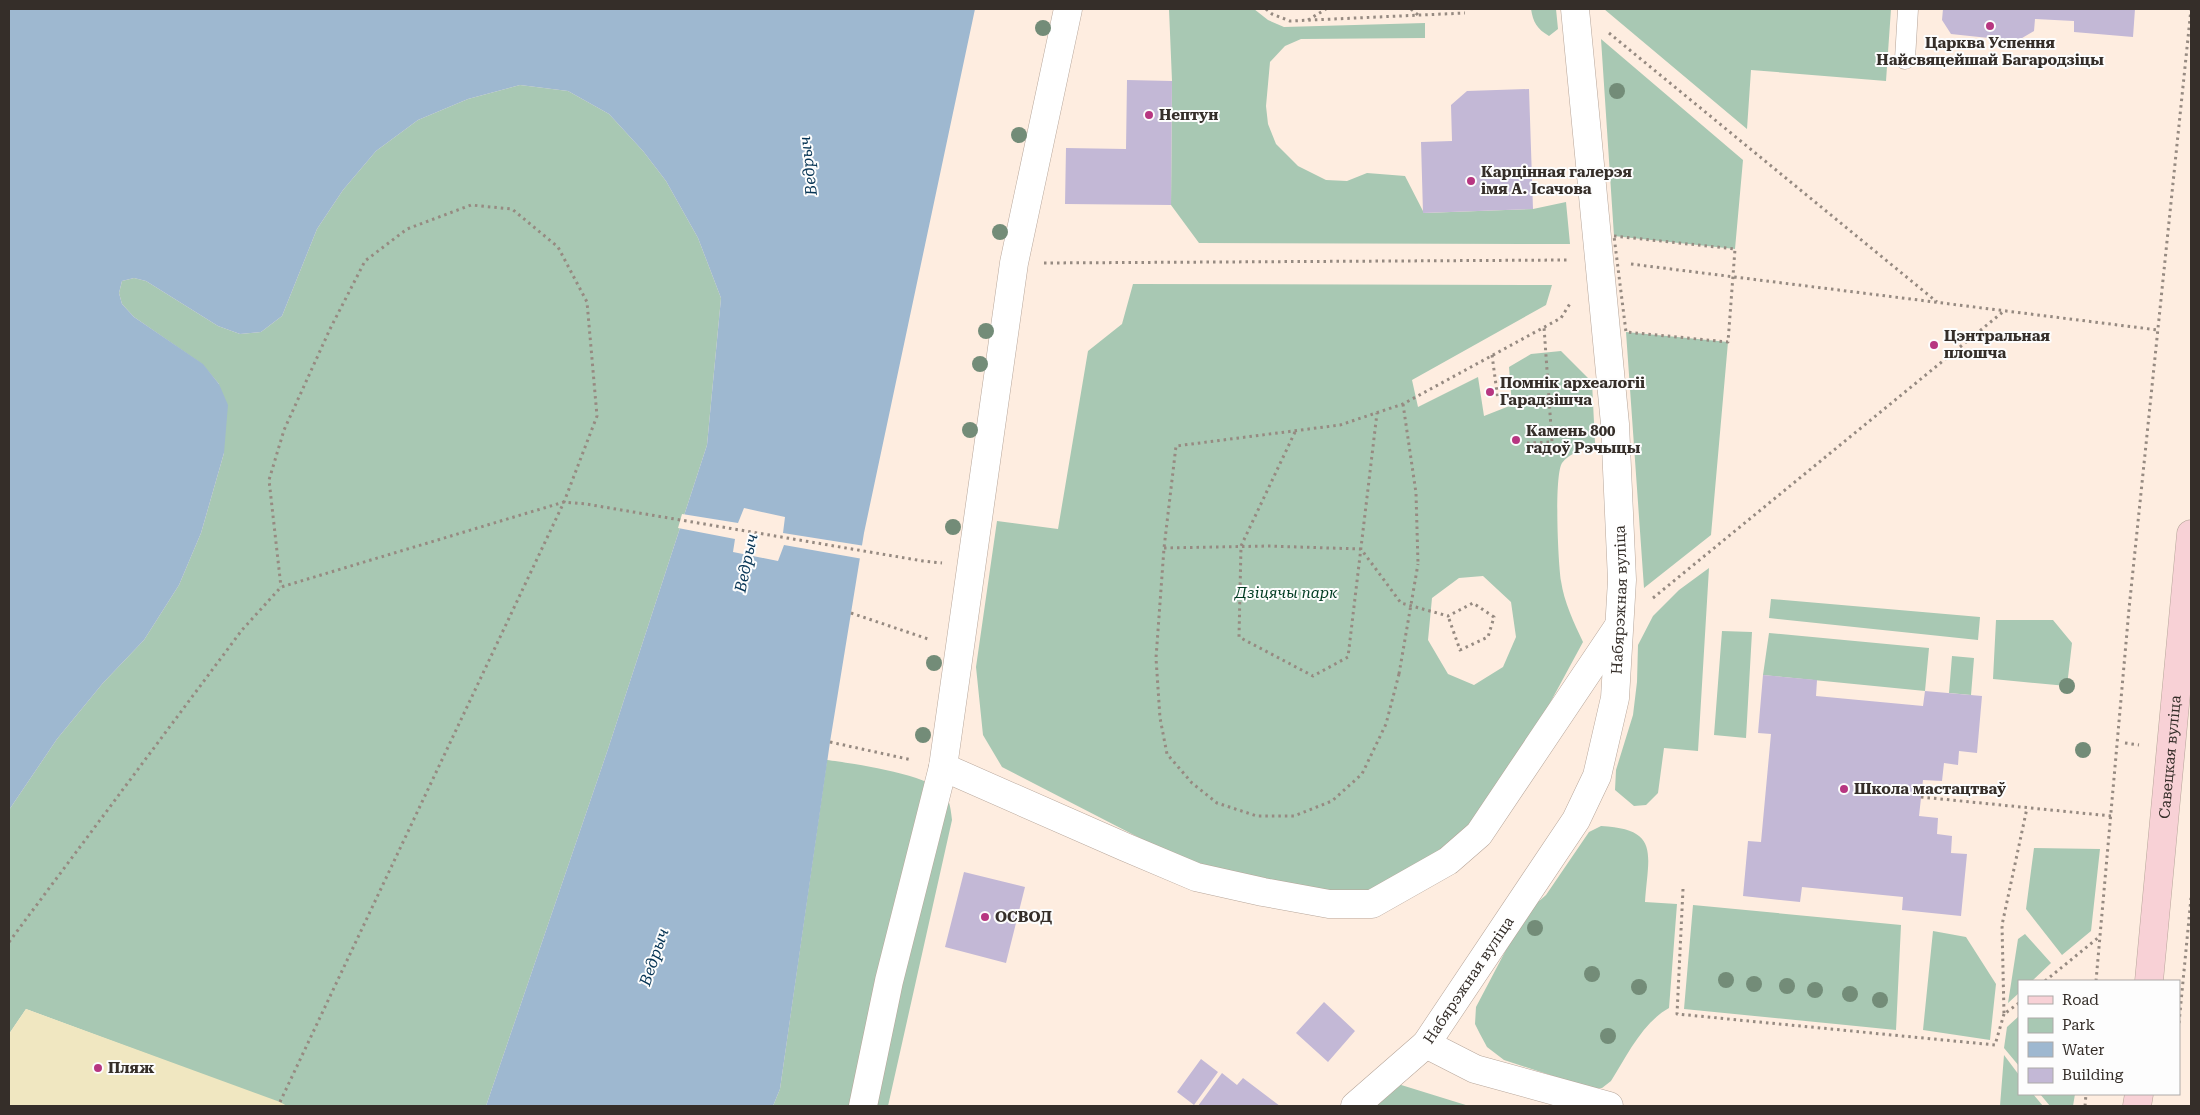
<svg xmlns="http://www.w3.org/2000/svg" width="2200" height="1115" viewBox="0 0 2200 1115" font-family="'Roboto Serif',serif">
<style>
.green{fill:#a8c8b3;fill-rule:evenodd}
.sand{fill:#f0e7c1}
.water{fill:#9eb8d0}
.pier{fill:#feede0}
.building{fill:#c3b8d6}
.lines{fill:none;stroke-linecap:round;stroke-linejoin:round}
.lane-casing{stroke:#b7a69a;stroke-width:21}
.street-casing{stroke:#b7a69a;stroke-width:29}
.secondary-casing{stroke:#b7a69a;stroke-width:29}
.path{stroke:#968a81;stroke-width:3;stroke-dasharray:2.5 4;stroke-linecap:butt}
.lane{stroke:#fff;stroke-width:20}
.street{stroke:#fff;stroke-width:28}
.secondary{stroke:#f8d1d6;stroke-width:28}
.path-bridge{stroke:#968a81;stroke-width:3;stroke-dasharray:2.5 4;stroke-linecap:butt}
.tree{fill:#738c78}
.poi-dot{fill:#b73681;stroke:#fdfdfd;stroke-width:2}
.labels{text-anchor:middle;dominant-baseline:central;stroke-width:4;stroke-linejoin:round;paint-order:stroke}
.poi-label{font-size:15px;font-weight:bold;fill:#352e29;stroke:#fdfdfd;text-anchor:start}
.park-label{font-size:15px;font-style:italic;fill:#013c22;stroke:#fdfdfd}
.street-label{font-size:15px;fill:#352e29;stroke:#fdfdfd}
.water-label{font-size:16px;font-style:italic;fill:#063454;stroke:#fdfdfd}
</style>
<rect width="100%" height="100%" fill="#feede0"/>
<path class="green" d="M1169,9H1254L1268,20L1284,27L1425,23V38L1301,39L1285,46L1270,62L1266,106L1268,124L1276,144L1298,166L1326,180L1347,181L1367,173L1405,176L1424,213L1533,209L1566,202L1570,244L1199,243L1171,205L1172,81Z
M1531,9H1556L1558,29L1549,36C1537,29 1533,22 1531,9Z
M1604,9H1891L1886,81L1751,70L1747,129Z
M1601,39L1743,160L1735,249L1614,236Z
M520,85L568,91L609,114L643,151L666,181L698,238L721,298L707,445L608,749L486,1106H287L26,1009L9,1034V810L57,739L103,683L144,640L179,585L201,533L224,453L219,384L202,364L134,317L122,304L119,293L122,281L134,278L146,281L218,326L240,334L261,332L282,316L317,229L343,190L376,151L418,120L468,99Z
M1133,284L1552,285L1546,305L1412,380L1418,407L1478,377L1484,416L1512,405L1509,367L1531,354L1561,351L1592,382L1595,443C1586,448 1568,454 1562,463C1554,476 1558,562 1561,581C1564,602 1574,623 1583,642L1517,764L1483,814L1439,855L1370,896L1291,890L1196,867L1002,767L983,735L976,667L997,521L1058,529L1088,351L1122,324ZM1483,576L1511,602L1516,637L1503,667L1474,685L1448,674L1428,640L1432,598L1459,578Z
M1626,332L1728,342L1711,535L1644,588Z
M1709,568L1698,751L1664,748L1658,793L1646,805L1634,806L1615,790L1616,770L1633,715L1637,682L1638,645L1653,616L1679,590Z
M1771,599L1980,617L1978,640L1769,618Z
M1996,620H2053L2072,643L2067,686L1993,679Z
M1722,631L1752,632L1746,738L1714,735Z
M1769,633L1929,648L1925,691L1763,675Z
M1952,656L1974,658L1971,695L1949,693Z
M827,760C850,763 933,775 945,794C950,801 951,811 952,820L888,1106H773L780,1089Z
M1601,826C1661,829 1648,855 1645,902L1677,904L1669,1008C1642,1023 1627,1056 1611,1081L1602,1088H1590L1504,1060L1487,1047L1480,1034L1475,1024L1476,1007L1517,929L1529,910L1546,895L1589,832Z
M2034,848L2100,849L2091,931L2062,955L2026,909Z
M1693,905L1901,925L1896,1030L1684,1009Z
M1933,931L1966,937L1996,984L1990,1040L1923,1030Z
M2025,934L2051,963L2032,981H2019V993L2008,1003L2018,939Z
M2019,1016V1066L2004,1048L2007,1027Z
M2004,1055L2019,1075V1094H2033L2043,1106H2000Z
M1398,1084L1469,1106H1375Z
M2040,1094H2075L2073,1106H2050Z"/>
<path class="sand" d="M26,1009L280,1102L287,1106H9V1034Z"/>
<path class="water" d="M9,9H975L864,533L830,742L780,1089L773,1106H486L608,749L707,445L721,298L698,238L666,181L643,151L609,114L568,91L520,85L468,99L418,120L376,151L343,190L317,229L282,316L261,332L240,334L218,326L146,281L134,278L122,281L119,293L122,304L134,317L203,364L219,384L228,405L224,453L201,533L179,585L144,640L103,683L57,739L9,810Z"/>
<path class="pier" d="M744,508L785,517L783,533L865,546L863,559L784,545L778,561L733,552L735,539L678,528L682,514L738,523Z"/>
<path class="building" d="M1943,9H2135L2133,37L2074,32V21L2035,19L2034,31L2017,41L1951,34L1942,20Z
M1127,80L1172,81L1171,205L1065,204L1066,148L1126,149Z
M1529,89L1533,209L1423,213L1421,142L1452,141L1451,105L1467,91Z
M1763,675L1817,680L1816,696L1923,706L1925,691L1982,696L1977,753L1959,751L1958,765L1944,763L1942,781L1923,780L1919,816L1938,818L1937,834L1952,836L1951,853L1967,854L1961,916L1902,910L1903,897L1802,887L1800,902L1743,896L1748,841L1761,842L1771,734L1758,733Z
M964,872L1025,887L1006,963L945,947Z
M1324,1002L1355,1031L1328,1062L1296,1033Z
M1201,1059L1218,1072L1194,1105L1177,1092Z
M1222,1073L1237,1085L1243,1078L1280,1106H1198Z"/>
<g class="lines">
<g class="lane-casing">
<path id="lane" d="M1905,59L1908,9"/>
</g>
<g class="street-casing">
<g id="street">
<path d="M943,767L1125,847L1196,877L1263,892L1329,904H1372L1448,861L1479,834L1618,627"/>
<path d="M1426,1044L1475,1069L1609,1106"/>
<path d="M863,1106L889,981L943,767L1014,263L1068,9"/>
<path id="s1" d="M1355,1106L1426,1044L1576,820L1597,776L1615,698L1622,580L1615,424L1575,9"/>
</g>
</g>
<g class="secondary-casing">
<g id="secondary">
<path id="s2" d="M2149,981L2191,534"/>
<path d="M2137,1106L2139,1094"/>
</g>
</g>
<path class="path" d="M1266,9L1272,14L1290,21L1465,13
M1411,9L1418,15
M1308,20L1326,9
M1609,33L1937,302
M1614,236L1735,249L1728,342L1626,332Z
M1044,263L1568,260
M1631,264L2158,330
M1492,355L1498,400
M1403,404L1416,493L1418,564
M1295,432L1241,546L1239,637L1313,676L1348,657L1377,413
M1527,443L1552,442L1544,327
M1164,548L1268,546L1361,549L1401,603L1448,616L1473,603L1494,617L1488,637L1460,650L1448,616
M1653,598L2004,311
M851,613L931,640
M1399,674L1386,724L1362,774L1332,801L1294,816H1257L1217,803L1192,783L1167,754L1160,718L1156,658L1164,548L1176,446L1340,425L1403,404L1561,318L1571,302
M830,742L912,760
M2125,743L2139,745
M1921,797L2111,816
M1683,889L1677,1014L1995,1045L2004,1014
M9,942L242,630L281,587L564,502L586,504L923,561L942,563
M2045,981L2099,937
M2096,981L2129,609L2191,9
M2019,1003L2004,1014L2002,925L2027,808
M2179,1023L2191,898
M280,1102L564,502L597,416L587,302L558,247L512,209L471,205L407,229L365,261L330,329L284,430L269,480L281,587
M2085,1106L2086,1094"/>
<use href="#lane" class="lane"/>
<use href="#street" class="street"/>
<use href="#secondary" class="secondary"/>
<path class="path-bridge" d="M1399,674L1418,564"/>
</g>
<g class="tree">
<circle cx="1043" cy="28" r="8"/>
<circle cx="1617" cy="91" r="8"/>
<circle cx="1019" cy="135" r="8"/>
<circle cx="1000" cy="232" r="8"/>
<circle cx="986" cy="331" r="8"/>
<circle cx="980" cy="364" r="8"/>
<circle cx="970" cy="430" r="8"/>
<circle cx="953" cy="527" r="8"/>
<circle cx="934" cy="663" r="8"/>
<circle cx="2067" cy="686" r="8"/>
<circle cx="923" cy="735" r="8"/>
<circle cx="2083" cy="750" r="8"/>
<circle cx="1535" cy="928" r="8"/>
<circle cx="1592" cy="974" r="8"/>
<circle cx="1726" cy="980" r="8"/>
<circle cx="1754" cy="984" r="8"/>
<circle cx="1787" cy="986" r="8"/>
<circle cx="1639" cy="987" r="8"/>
<circle cx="1815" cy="990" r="8"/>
<circle cx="1850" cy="994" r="8"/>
<circle cx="1880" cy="1000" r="8"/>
<circle cx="1608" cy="1036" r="8"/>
</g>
<g class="poi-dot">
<circle cx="1990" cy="26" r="5"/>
<circle cx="1149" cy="115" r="5"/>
<circle cx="1471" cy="181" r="5"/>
<circle cx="1934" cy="345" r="5"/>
<circle cx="1490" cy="392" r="5"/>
<circle cx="1516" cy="440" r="5"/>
<circle cx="1844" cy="789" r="5"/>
<circle cx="985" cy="917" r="5"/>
<circle cx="98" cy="1068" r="5"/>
</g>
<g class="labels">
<g class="poi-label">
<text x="1990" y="43" text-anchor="middle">Царква Успення<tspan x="1990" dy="17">Найсвяцейшай Багародзіцы</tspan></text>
<text x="1159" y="115">Нептун</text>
<text x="1481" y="172">Карцінная галерэя<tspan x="1481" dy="17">імя А. Ісачова</tspan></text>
<text x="1944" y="336">Цэнтральная<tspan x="1944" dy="17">плошча</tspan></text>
<text x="1500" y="383">Помнік археалогіі<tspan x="1500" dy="17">Гарадзішча</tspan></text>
<text x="1526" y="431">Камень 800<tspan x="1526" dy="17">гадоў Рэчыцы</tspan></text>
<text x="1854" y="789">Школа мастацтваў</text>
<text x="995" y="917">ОСВОД</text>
<text x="108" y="1068">Пляж</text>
</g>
<g class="park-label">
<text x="1286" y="593">Дзіцячы парк</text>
</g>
<g class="street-label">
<text stroke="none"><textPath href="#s1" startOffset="591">Набярэжная вуліца</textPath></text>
<text stroke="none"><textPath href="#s2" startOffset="225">Савецкая вуліца</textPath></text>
<text stroke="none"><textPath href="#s1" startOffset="171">Набярэжная вуліца</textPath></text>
</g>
<g class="water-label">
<text transform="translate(808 166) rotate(-97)">Ведрыч</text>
<text transform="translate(746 563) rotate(-78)">Ведрыч</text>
<text transform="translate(654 957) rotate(-71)">Ведрыч</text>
</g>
</g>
<rect width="2200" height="1115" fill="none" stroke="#352e29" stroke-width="20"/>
<rect x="2018" y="980" width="162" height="115" fill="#fdfdfd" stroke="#adaaa8"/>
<rect x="2028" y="996" width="25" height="8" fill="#f8d1d6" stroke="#adaaa8"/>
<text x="2062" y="1005" font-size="15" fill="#352e29">Road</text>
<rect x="2028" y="1018" width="25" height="15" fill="#a8c8b3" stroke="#adaaa8"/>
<text x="2062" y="1030" font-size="15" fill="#352e29">Park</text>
<rect x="2028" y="1042" width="25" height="15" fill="#9eb8d0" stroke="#adaaa8"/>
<text x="2062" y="1055" font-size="15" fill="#352e29">Water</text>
<rect x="2028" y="1068" width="25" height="15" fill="#c3b8d6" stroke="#adaaa8"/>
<text x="2062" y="1080" font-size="15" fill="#352e29">Building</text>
</svg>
